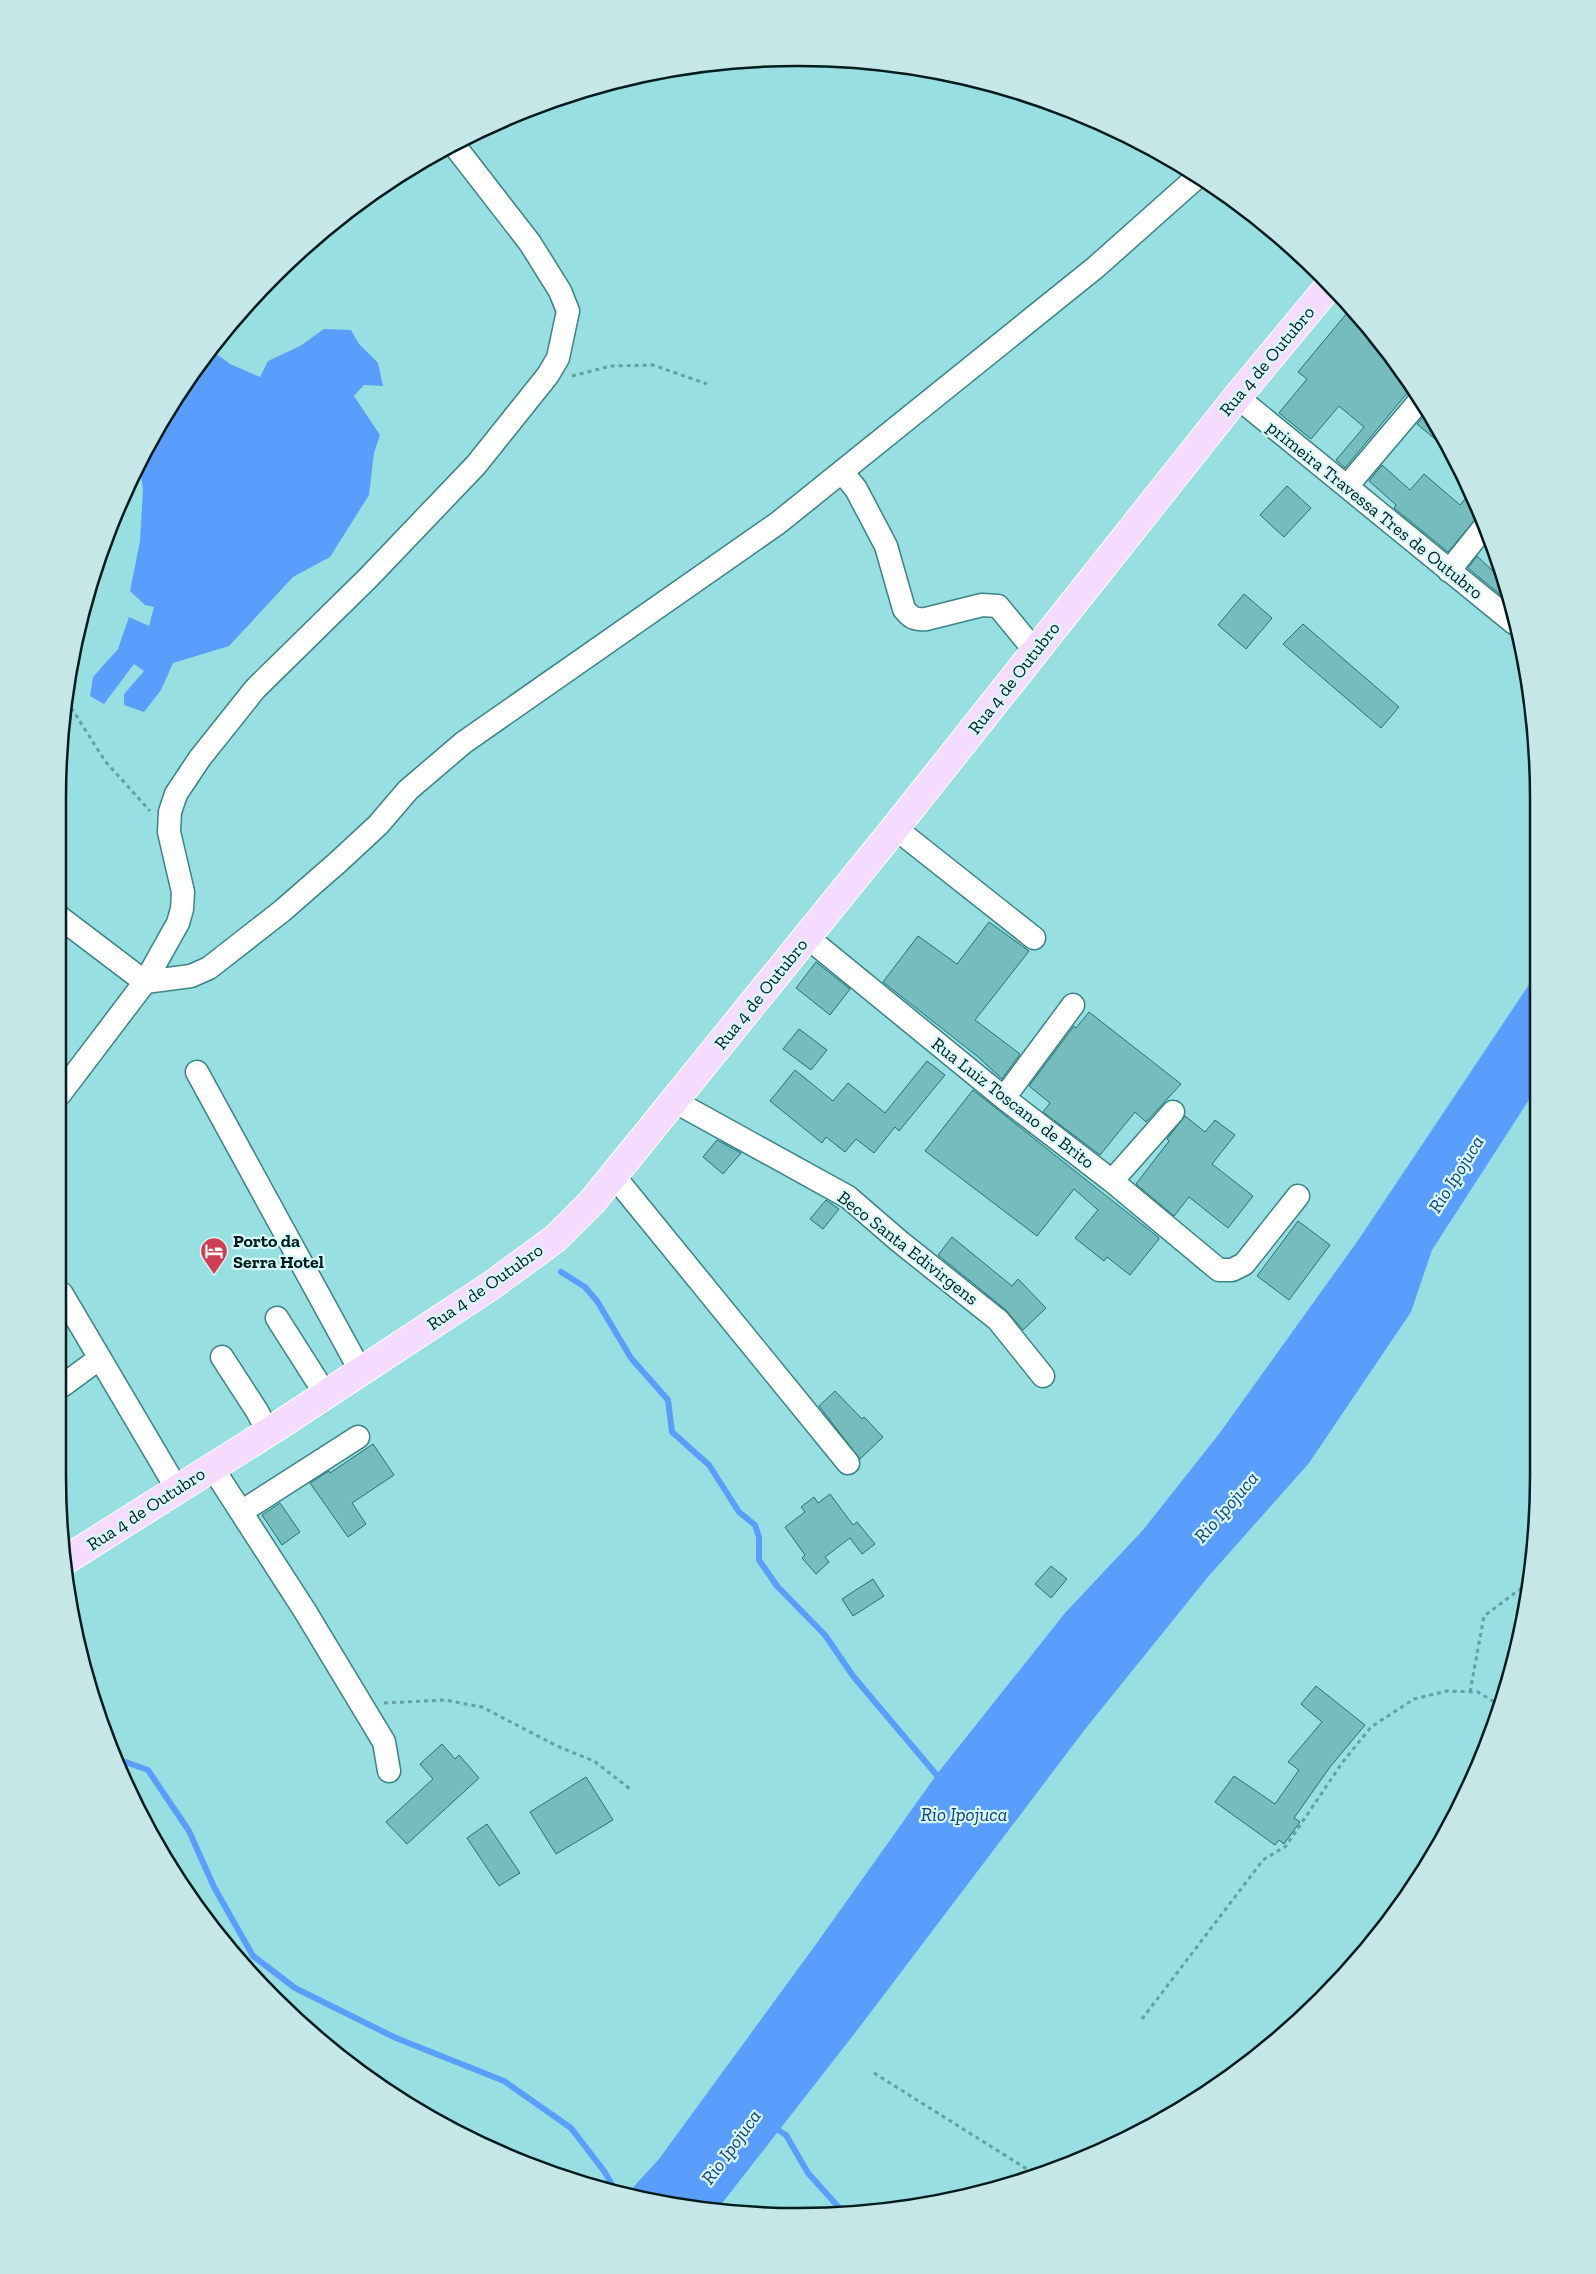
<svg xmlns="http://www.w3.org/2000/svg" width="1596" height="2274" viewBox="0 0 1596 2274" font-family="'Zilla Slab',serif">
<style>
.water{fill:#5a9efd}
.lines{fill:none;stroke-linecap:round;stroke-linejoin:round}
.stream{stroke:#5a9efd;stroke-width:6}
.building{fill:#75bcbd;stroke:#267072}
.minor-casing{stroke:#3b8384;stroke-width:25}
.major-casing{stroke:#fff;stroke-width:30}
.path{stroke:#659fa0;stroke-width:3;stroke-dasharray:4 4;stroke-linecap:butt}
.minor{stroke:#fff;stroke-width:22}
.major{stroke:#f5dbff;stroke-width:28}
.labels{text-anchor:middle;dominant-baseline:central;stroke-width:4.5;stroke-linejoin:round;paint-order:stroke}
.street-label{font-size:18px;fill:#001c1d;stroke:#d6f9f9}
.poi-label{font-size:18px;font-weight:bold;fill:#001c1d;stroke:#d6f9f9;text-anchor:start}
.water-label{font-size:19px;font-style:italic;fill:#123f7a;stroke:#d6f9f9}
.rim{fill:none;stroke:#001c1d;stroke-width:2.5}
</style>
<rect width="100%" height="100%" fill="#97dfe0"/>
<path class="water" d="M324,329L351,330L359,344L378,363L383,386L364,385L354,396L380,435L374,453L369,495L330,557L293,577L229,646L173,663L161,690L144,712L124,705V694L144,671L134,664L104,704L90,696L93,677L118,649L129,617L149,626L154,607L145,605L130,591L140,541L143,488L139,464L157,428L210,349L230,364L260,377L268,361L300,346Z
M1534,977V1092L1432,1250L1411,1312L1309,1463L1207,1578L1086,1728L855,2033L716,2211L626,2195L659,2159L814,1947L937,1774L1065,1613L1143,1530L1219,1434L1359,1239Z"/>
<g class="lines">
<path class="stream" d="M561,1272L585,1287L597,1301L631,1358L668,1400L672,1432L709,1465L739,1512L755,1525L759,1537V1560L777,1586L825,1635L853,1676L940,1779
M117,1759L148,1770L189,1831L214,1887L253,1956L295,1988L396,2038L504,2081L571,2128L604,2171L617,2193
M772,2126L786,2135L808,2173L843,2212"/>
</g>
<path class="building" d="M1352,307L1413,386L1345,468L1336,460L1364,427L1339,406L1311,439L1279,413L1307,379L1298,372Z
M1428,411L1449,449L1448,450L1417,424Z
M1382,465L1410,490L1424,474L1460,505L1471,492L1480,514L1448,552L1394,508L1396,505L1369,481Z
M1287,486L1311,508L1284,537L1260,515Z
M1477,556L1495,573L1501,567L1509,602L1468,568Z
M1244,594L1272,618L1246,649L1218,625Z
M1303,624L1399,707L1381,728L1283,644Z
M989,922L1029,951L975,1020L1020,1054L1002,1079L977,1056L883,982L918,936L957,964Z
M816,962L850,989L830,1015L796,988Z
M1089,1012L1181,1084L1146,1122L1135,1112L1100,1155L1043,1112L1050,1103L1029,1086L1074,1026L1076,1028Z
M799,1029L827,1050L811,1070L783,1049Z
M927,1061L945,1075L899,1131L895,1127L874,1153L856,1139L845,1152L826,1137L822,1143L770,1101L795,1070L833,1101L848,1083L885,1113Z
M973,1090L1158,1237L1159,1239L1130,1275L1107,1257L1104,1261L1075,1238L1098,1210L1074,1189L1037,1236L925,1151Z
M1185,1116L1205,1132L1215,1120L1235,1135L1212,1164L1253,1196L1228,1228L1189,1197L1174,1216L1136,1184L1169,1141L1167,1139Z
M717,1140L741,1153L723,1174L703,1157Z
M826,1200L839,1209L823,1229L810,1219Z
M1298,1221L1330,1245L1289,1300L1257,1276Z
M952,1237L1012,1286L1018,1279L1046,1308L1023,1330L1006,1310L938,1255Z
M835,1391L862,1419L864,1417L883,1437L860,1459L819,1406Z
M373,1444L394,1475L352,1503L366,1524L348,1537L310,1483L329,1471L330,1473Z
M830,1494L853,1525L857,1522L875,1544L862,1554L850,1538L825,1557L829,1562L816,1574L802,1558L805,1555L785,1527L805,1512L801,1507L814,1497L818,1503Z
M280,1503L300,1532L282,1545L262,1515Z
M1051,1566L1067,1579L1051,1598L1035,1584Z
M873,1579L884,1596L853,1616L842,1599Z
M1316,1686L1365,1725L1330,1767L1294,1818L1300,1822L1284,1844L1279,1840L1275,1845L1215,1802L1234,1776L1275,1804L1299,1770L1288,1762L1322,1722L1301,1704Z
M442,1744L455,1759L459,1755L479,1778L407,1844L386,1822L433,1779L420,1764Z
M586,1777L613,1820L556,1854L530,1812Z
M487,1824L520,1873L499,1886L467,1838Z"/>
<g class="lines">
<g class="minor-casing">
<path id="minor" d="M1237,397L1514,623
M843,473L856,489L886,546L904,609C911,618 915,620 926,619L982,605L998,606L1035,651
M1348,485L1421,399
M1449,571L1485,526
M895,828L1034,938
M58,916L145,982
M807,937L1004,1098L1112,1181L1219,1270H1232L1244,1264L1298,1196
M145,982L191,976L209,968L282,911L337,863L378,825L408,790L463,743L778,523L1096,267L1196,178
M197,1072L361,1372
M60,1094L145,982L178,923L182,909L183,892L169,832L170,812L176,794L200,758L255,689L368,578L476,465L548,375L558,358L568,311L560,291L530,243L454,145
M1004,1098L1073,1005
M674,1101L848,1197L899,1241L998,1320L1043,1376
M614,1176L848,1463
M1112,1181L1173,1112
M62,1294L177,1489
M277,1318L326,1395
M222,1357L257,1411L268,1432
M62,1386L100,1358
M212,1467L305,1611L384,1742L389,1771
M241,1512L358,1437"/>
</g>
<g class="major-casing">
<path id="major" d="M64,1561L278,1426L492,1285L556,1238L592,1202L895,828L1237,397L1329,286"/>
</g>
<path class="path" d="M572,376L611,366L653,365L707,384
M67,701L105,761L150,811
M1470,1692L1484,1616L1527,1584
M384,1703L445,1700L482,1707L557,1746L594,1761L630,1789
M1142,2019L1263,1860L1286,1846L1342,1763L1371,1727L1414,1699L1447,1691L1478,1692L1499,1705
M874,2073L1038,2176"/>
<use href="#minor" class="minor"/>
<use href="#major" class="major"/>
</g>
<defs>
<g id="hotel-pin" transform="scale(1.4375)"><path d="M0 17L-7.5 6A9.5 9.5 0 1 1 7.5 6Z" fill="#cf3f53" stroke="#d6f9f9"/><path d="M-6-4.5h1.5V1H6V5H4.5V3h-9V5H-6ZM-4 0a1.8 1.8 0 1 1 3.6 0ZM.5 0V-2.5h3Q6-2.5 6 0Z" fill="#fff"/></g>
</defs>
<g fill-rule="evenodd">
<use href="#hotel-pin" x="214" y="1251"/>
</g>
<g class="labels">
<g class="street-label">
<text transform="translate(1267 361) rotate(-50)">Rua 4 de Outubro</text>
<text transform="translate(1375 510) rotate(39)">primeira Travessa Tres de Outubro</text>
<text transform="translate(1014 678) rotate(-52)">Rua 4 de Outubro</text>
<text transform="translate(761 994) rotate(-51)">Rua 4 de Outubro</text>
<text transform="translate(1013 1103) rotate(38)">Rua Luiz Toscano de Brito</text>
<text transform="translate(908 1248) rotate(38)">Beco Santa Edivirgens</text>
<text transform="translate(485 1287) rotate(-35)">Rua 4 de Outubro</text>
<text transform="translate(146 1509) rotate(-33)">Rua 4 de Outubro</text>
</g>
<g class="poi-label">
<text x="233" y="1241">Porto da<tspan x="233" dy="21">Serra Hotel</tspan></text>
</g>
<g class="water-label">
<text transform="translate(1456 1174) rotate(-58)">Rio Ipojuca</text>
<text transform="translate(1226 1507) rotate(-49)">Rio Ipojuca</text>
<text x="964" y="1814">Rio Ipojuca</text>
<text transform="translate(731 2147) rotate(-54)">Rio Ipojuca</text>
</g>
</g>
<path d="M0 0H1596V2274H0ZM798 66H798A732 732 0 0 1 1530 798V1476A732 732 0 0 1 798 2208H798A732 732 0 0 1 66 1476V798A732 732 0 0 1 798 66Z" fill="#c5e7e7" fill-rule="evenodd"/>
<path class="rim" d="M798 66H798A732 732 0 0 1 1530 798V1476A732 732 0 0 1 798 2208H798A732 732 0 0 1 66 1476V798A732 732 0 0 1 798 66Z"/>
</svg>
